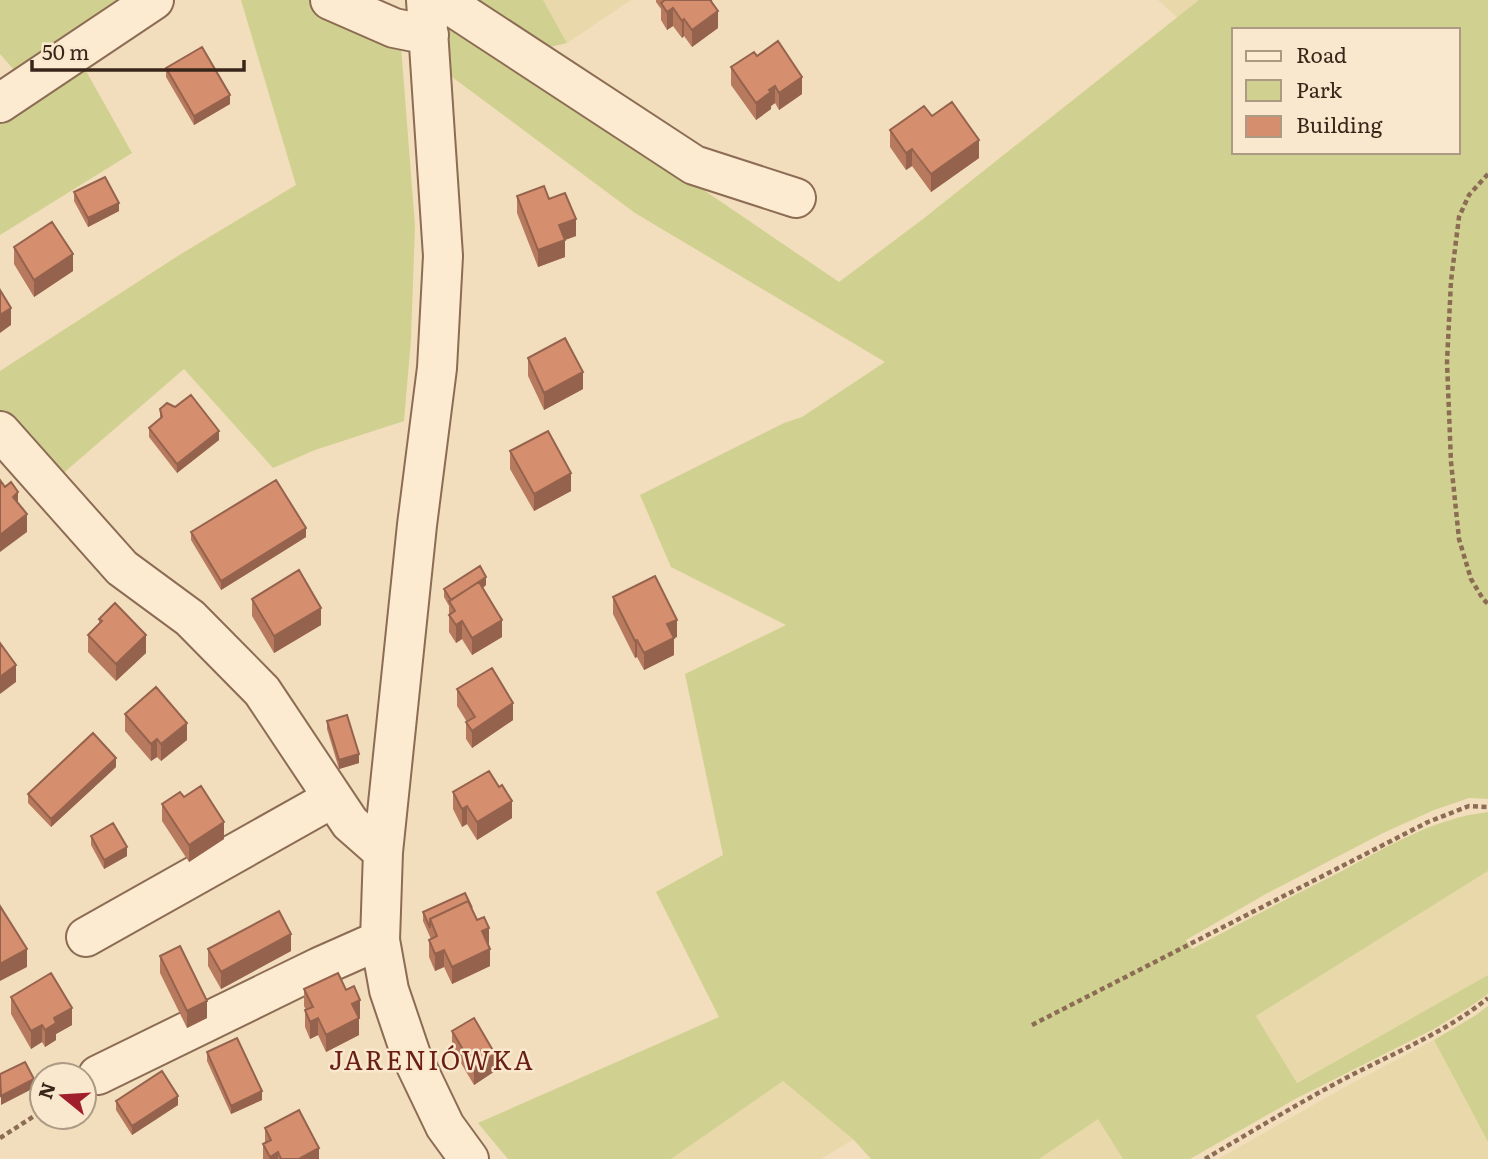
<svg xmlns="http://www.w3.org/2000/svg" width="1488" height="1159" viewBox="0 0 1488 1159" font-family="Literata,serif">
<style>
.farmland{fill:#e9d8a9}
.green{fill:#d0d190;fill-rule:evenodd}
.lines{fill:none;stroke-linecap:round;stroke-linejoin:round}
.minor-casing{stroke:#8c6c54;stroke-width:42}
.path{stroke:#8c6c54;stroke-width:4.5;stroke-dasharray:5 3.5;stroke-linecap:butt}
.minor{stroke:#fcebd0;stroke-width:38}
.wall{fill:#b77a5f}
.shaded-wall{fill:#95634d}
.building{fill:#d58e6e;stroke:#95634d;stroke-width:2}
.labels{text-anchor:middle;dominant-baseline:central;stroke-width:5;stroke-linejoin:round;paint-order:stroke}
.quarter-label{font-size:26px;letter-spacing:2px;fill:#6a1e15;stroke:#f9e8cd}
</style>
<rect width="100%" height="100%" fill="#f2ddbc"/>
<path class="farmland" d="M543,0H631L567,43Z
M1158,0H1199L1178,18Z
M1488,871V975L1296,1083L1256,1016Z
M1434,1040L1488,1142V1159H1218L1345,1087Z
M783,1081L854,1139L821,1159H671Z
M1098,1118L1123,1159H1039Z"/>
<path class="green" d="M0,0H132L16,72L0,54Z
M241,0H317L400,33L415,226L411,339L404,421L315,450L273,468L184,369L60,476L0,410V371L181,254L296,185Z
M462,0H543L567,43L537,50Z
M1199,0H1488V799L1469,798L1434,810L1383,833L1264,895L1186,940L1192,949C1241,923 1290,897 1340,872C1387,847 1434,818 1488,812V871L1256,1016L1297,1083L1488,975V994L1471,1006L1434,1029L1297,1098L1190,1159H1123L1098,1119L1039,1159H871L853,1139L783,1081L671,1159H508L478,1123L719,1017L656,892L723,855L685,674L786,625L671,567L640,495L784,423L802,417L885,362L635,213L444,71L442,12L839,282L923,219ZM1234,30H1458V152H1234Z
M81,62L132,153L0,235V112Z
M1488,1006V1142L1434,1040L1476,1015Z"/>
<g class="lines">
<g class="minor-casing">
<path id="minor" d="M330,0L394,28L429,35
M426,0L443,256L437,368L417,525L383,852L380,940L389,990L411,1055L445,1126L469,1159
M442,0L694,165L796,198
M0,103L154,0
M0,431L122,568L190,618L262,691L350,823L383,852
M86,937L333,798
M98,1075L319,967L380,940"/>
</g>
<path class="path" d="M1488,174L1469,195L1459,217L1451,281L1447,362L1451,462L1459,539L1471,579L1483,599L1488,604
M1032,1025L1428,822L1469,806L1488,807
M0,1138L42,1111
M1205,1159C1251,1132 1297,1104 1344,1079C1393,1053 1445,1033 1488,998"/>
<use href="#minor" class="minor"/>
</g>
<path class="wall" d="M656,0H712L718,28L692,47L684,36L682,38L673,26L667,30L661,20V9L656,2Z
M757,56L802,94L779,110L775,103L771,106V109L756,120L731,85V67Z
M166,68L230,104L194,125L166,77Z
M932,116L979,158L931,192L912,166L906,170L890,147V130Z
M74,192L119,211L88,227L74,201Z
M517,196L549,199L576,236L565,240V257L538,267L517,213Z
M14,247L73,271L34,297L14,264Z
M528,358L583,389L544,410L528,376Z
M160,409L219,440L177,473L149,437V428L160,419Z
M510,451L571,491L534,511L510,469Z
M191,532L306,537L221,590L191,540Z
M486,585L483,588L502,637L472,655L462,639L456,643L449,632V606L444,597V589Z
M613,597L677,637L674,638V655L644,670L637,657L635,658L613,614Z
M252,599L321,625L274,653L252,616Z
M99,619L146,653L116,681L88,652V635L99,624Z
M457,689L513,720L472,748L466,739V722H467L457,706Z
M125,714L187,740L161,761L157,757L151,761L125,731Z
M327,721L359,763L339,769L327,729Z
M116,767L51,827L28,803V794Z
M453,792L512,818L477,840L467,824L462,827L453,809Z
M162,804L224,839L189,862L162,821Z
M91,836L127,856L104,869L91,845Z
M472,910L489,945L490,966L452,984L444,967L435,971L429,957V940L431,939L423,921V912Z
M208,949L291,951L221,989L208,966Z
M160,956L207,1018L187,1028L160,973Z
M304,989L346,990L360,1017L359,1018V1035L326,1052L318,1035L310,1039L305,1027V1010H306L304,1006Z
M11,997L72,1025L56,1034V1040L45,1047L42,1042L31,1049L11,1014Z
M452,1031L495,1071L474,1085L452,1048Z
M207,1052L262,1100L231,1114L207,1061Z
M116,1101L178,1105L132,1135L116,1110Z
M265,1128L319,1159H263V1144L265,1143Z"/>
<path class="shaded-wall" d="M710,0H712V15L718,11V28L692,47V30Z
M673,8V26L667,30V12Z
M684,19V36L682,38V21Z
M802,77V94L779,110V93Z
M775,86V103L771,106V109L756,120V103Z
M230,95V104L194,125V116Z
M979,140V158L931,192V174Z
M912,149V166L906,170V153Z
M119,203V211L88,227V218Z
M576,219V236L565,240V257L538,267V250L559,225Z
M73,254V271L34,297V280Z
M11,308V325L0,333V315Z
M583,372V389L544,410V393Z
M219,431V440L177,473V464Z
M571,473V491L534,511V494Z
M18,492V509L13,497Z
M27,514V532L0,552V535Z
M306,528V537L221,590V581Z
M486,577V585L475,593V584Z
M321,608V625L274,653V636Z
M502,620V637L472,655V638Z
M677,620V637L674,638V655L644,670V653L667,624Z
M462,621V639L456,643V625Z
M146,635V653L116,681V664Z
M637,640V657L635,658V641Z
M16,665V682L0,694V677Z
M513,703V720L472,748V731Z
M187,723V740L161,761V744Z
M157,739V757L151,761V744Z
M359,754V763L339,769V760Z
M116,758V767L51,827V819Z
M512,801V818L477,840V822Z
M467,806V824L462,827V809Z
M224,822V839L189,862V845Z
M127,847V856L104,869V860Z
M489,928V945L482,931Z
M291,934V951L221,989V972Z
M27,949V967L0,981V964Z
M490,949V966L452,984V967Z
M444,950V967L435,971V954Z
M360,1000V1017L352,1021V1004Z
M207,1001V1018L187,1028V1011Z
M72,1008V1025L56,1034V1040L45,1047V1030L54,1018Z
M318,1018V1035L310,1039V1022Z
M359,1018V1035L326,1052V1035Z
M42,1025V1042L31,1049V1031Z
M495,1054V1071L474,1085V1068Z
M34,1079V1088L1,1105V1096Z
M262,1091V1100L231,1114V1106Z
M178,1096V1105L132,1135V1126Z
M319,1148V1159H299Z
M278,1152V1159H270V1157Z"/>
<path class="building" d="M665,0H710L718,11L692,30L684,19L682,21L673,8L667,12L661,3Z
M778,41L802,77L779,93L775,86L769,90L771,92L756,103L731,67L754,52L757,56Z
M202,47L230,95L194,116L166,68Z
M952,102L979,140L931,174L912,149L906,153L890,130L924,106L932,116Z
M105,177L119,203L88,218L74,192Z
M544,186L549,199L565,193L576,219L559,225L565,240L538,250L517,196Z
M52,222L73,254L34,280L14,247Z
M0,290L11,308L0,315Z
M565,338L583,372L544,393L528,358Z
M191,395L219,431L177,464L149,428L162,417L160,409L167,403L175,407Z
M548,431L571,473L534,494L510,451Z
M0,480L5,487L11,482L18,492L13,497L27,514L0,535Z
M276,480L306,528L221,581L191,532Z
M480,566L486,577L451,600L444,589Z
M299,570L321,608L274,636L252,599Z
M655,576L677,620L667,624L674,638L644,653L637,640L635,641L613,597Z
M479,582L502,620L472,638L462,621L456,625L449,615L455,611L449,601Z
M115,603L146,635L116,664L88,635L102,621L99,619Z
M0,643L16,665L0,677Z
M492,668L513,703L472,731L466,722L475,717L457,689Z
M156,687L187,723L161,744L157,739L151,744L125,714Z
M347,715L359,754L339,760L327,721Z
M93,733L116,758L51,819L28,794Z
M489,771L499,787L502,785L512,801L477,822L467,806L462,809L453,792Z
M201,786L224,822L189,845L162,804L180,792L184,797Z
M113,823L127,847L104,860L91,836Z
M465,893L472,908L468,901L430,919V928L423,912Z
M468,901L477,920L484,917L489,928L482,931L490,949L452,967L444,950L435,954L429,940L437,936L430,919Z
M0,906L27,949L0,964Z
M279,911L291,934L221,972L208,949Z
M180,946L207,1001L187,1011L160,956Z
M51,973L72,1008L54,1018L56,1023L45,1030L42,1025L31,1031L11,997Z
M338,973L346,990L354,986L360,1000L352,1004L359,1018L326,1035L318,1018L310,1022L305,1010L313,1007L304,989Z
M474,1018L495,1054L474,1068L452,1031Z
M237,1038L262,1091L231,1106L207,1052Z
M25,1062L34,1079L1,1096L0,1074Z
M162,1071L178,1096L132,1126L116,1101Z
M299,1110L319,1148L299,1159H281L278,1152L270,1157L263,1144L271,1140L265,1128Z"/>
<g class="labels">
<g class="quarter-label">
<text x="432" y="1058">JARENIÓWKA</text>
</g>
</g>
<rect x="1232" y="28" width="228" height="126" fill="#f9e8cd" stroke="#ac9a85" stroke-width="2"/>
<rect x="1246" y="51" width="35" height="10" fill="#fcebd0" stroke="#ac9a85" stroke-width="2"/>
<text x="1296" y="63" font-size="21" fill="#39261a">Road</text>
<rect x="1246" y="80" width="35" height="21" fill="#d0d190" stroke="#ac9a85" stroke-width="2"/>
<text x="1296" y="98" font-size="21" fill="#39261a">Park</text>
<rect x="1246" y="116" width="35" height="21" fill="#d58e6e" stroke="#ac9a85" stroke-width="2"/>
<text x="1296" y="133" font-size="21" fill="#39261a">Building</text>
<g transform="translate(63 1096) rotate(288)"><circle r="33" fill="#f9e8cd" stroke="#ac9a85" stroke-width="2"/>
<path d="M0-5L12 26L0 18L-12 26Z" fill="#a11e2c"/>
<text y="-10" font-size="19" font-weight="bold" text-anchor="middle" fill="#39261a">N</text>
</g>
<path d="M32 60v10h212v-10" fill="none" stroke="#39261a" stroke-width="3.5"/>
<text x="42" y="60" font-size="21" fill="#39261a" stroke="#f9e8cd" stroke-width="5" paint-order="stroke">50 m</text>
</svg>
